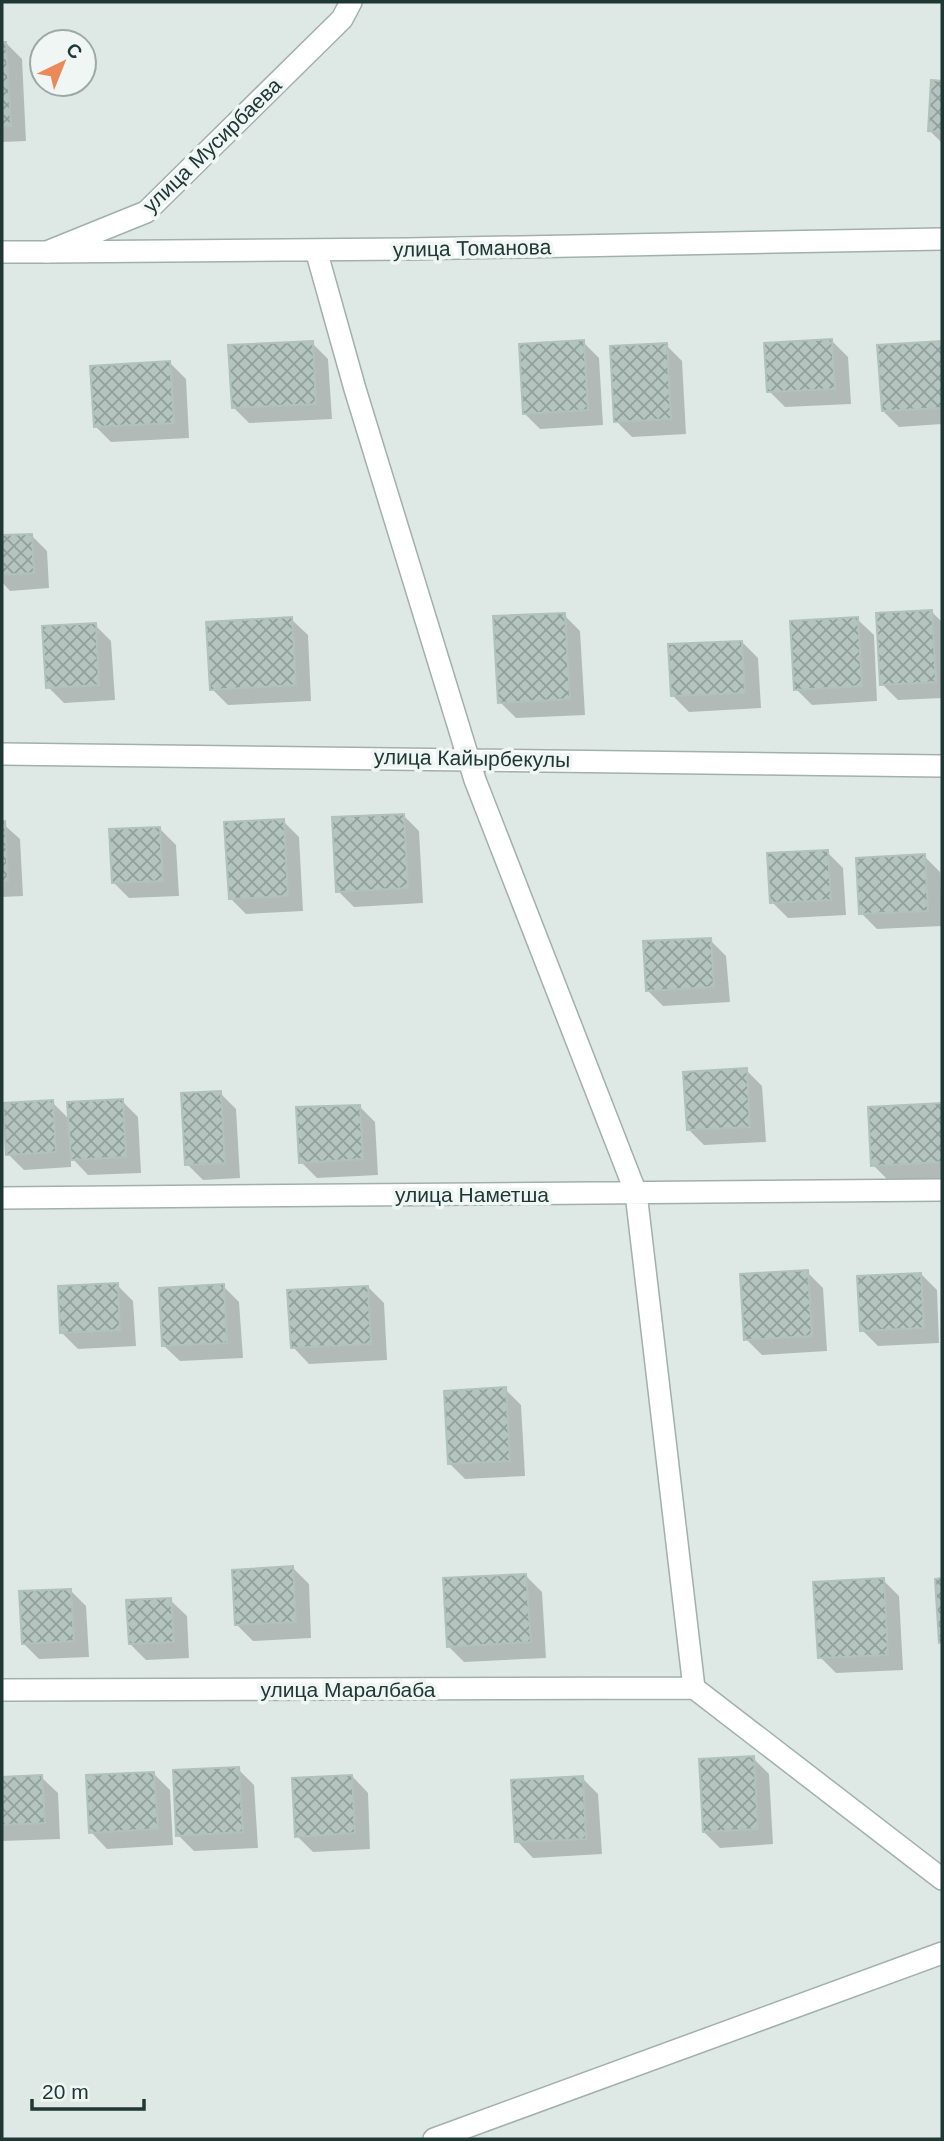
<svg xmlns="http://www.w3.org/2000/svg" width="944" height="2141" viewBox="0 0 944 2141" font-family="Arial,sans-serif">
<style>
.shadow{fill:#0003}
.building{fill:url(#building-cross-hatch);stroke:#b1c2bd;stroke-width:2}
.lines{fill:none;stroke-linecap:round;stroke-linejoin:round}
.minor-casing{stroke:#a1b0ac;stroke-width:24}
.tertiary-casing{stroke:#a1b0ac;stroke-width:24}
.minor{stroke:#fff;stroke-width:21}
.tertiary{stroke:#fff;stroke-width:21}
.labels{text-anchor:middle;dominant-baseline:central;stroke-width:7;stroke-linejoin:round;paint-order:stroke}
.street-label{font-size:21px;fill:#203834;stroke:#eff6f3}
</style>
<defs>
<pattern id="building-cross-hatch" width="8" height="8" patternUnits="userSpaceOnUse" patternTransform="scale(1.75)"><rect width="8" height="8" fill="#b4c4be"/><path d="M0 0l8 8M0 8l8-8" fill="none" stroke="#92a09b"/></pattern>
</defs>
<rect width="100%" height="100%" fill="#dee9e5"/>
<path class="shadow" d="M6,43L22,59L26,141L2,142V44Z
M932,82L942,83V143L930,131Z
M832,341L848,357L851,404L785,407L769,391Z
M583,342L599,358L603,425L540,429L524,413Z
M312,343L328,359L332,419L249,423L233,407Z
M942,343V424L899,427L883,411L879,346Z
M666,345L682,361L686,434L632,437L616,421Z
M170,363L186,379L189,438L111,442L95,426Z
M31,535L47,551L49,588L10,591L2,582V537Z
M932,612L942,622V698L898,700L882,684Z
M564,615L580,631L585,715L516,718L500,702Z
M291,619L308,635L311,701L228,705L212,689Z
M857,619L874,635L877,701L812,705L796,689Z
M95,625L111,641L115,700L64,703L48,687Z
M742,642L758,658L761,708L689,712L673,696Z
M403,815L419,831L423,903L354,907L338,891Z
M283,821L299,837L303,911L246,914L230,898Z
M2,823L20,839L23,896L2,897Z
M160,829L176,845L179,896L129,898L113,882Z
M827,852L843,868L846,915L788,918L772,902Z
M924,856L940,872L942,926L877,929L861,913Z
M710,940L726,956L730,1002L663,1006L647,990Z
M746,1070L762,1086L766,1142L704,1145L688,1129Z
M220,1093L236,1109L240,1178L203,1180L187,1164Z
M122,1101L138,1117L141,1173L88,1175L71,1157V1167L24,1170L8,1154L52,1102L70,1120Z
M942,1105V1178L889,1181L873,1165L870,1108Z
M359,1106L375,1122L378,1175L317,1178L301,1162Z
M807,1272L823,1288L827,1351L762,1355L746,1339Z
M921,1274L937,1290L939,1343L878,1346L862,1330Z
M117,1285L133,1301L136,1346L78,1349L62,1333Z
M223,1286L239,1302L243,1358L180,1361L163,1345Z
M368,1287L384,1303L387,1360L309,1364L293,1347Z
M505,1389L521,1405L525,1476L465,1479L449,1463Z
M293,1568L309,1584L311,1638L253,1641L237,1625Z
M526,1576L542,1592L546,1658L464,1662L448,1646Z
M883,1580L899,1596L903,1670L836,1673L820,1657Z
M70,1590L86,1606L89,1657L39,1659L23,1643Z
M170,1600L187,1616L189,1658L146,1660L130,1644Z
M753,1758L769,1774L773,1844L720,1848L704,1832Z
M238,1769L254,1785L258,1848L194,1851L178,1835Z
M154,1774L170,1790L173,1845L107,1849L91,1832Z
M352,1776L368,1793L370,1849L313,1852L297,1836Z
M41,1777L58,1793L60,1839L2,1841V1779Z
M582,1778L598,1794L602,1854L533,1858L517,1841Z"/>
<path class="building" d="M2,42H6L11,126H2Z
M931,80L942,81V132L928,131Z
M832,339L835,389L767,392L764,343Z
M584,340L588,410L523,414L519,344Z
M313,341L316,404L232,408L228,345Z
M942,341V408L882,411L877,345Z
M667,343L671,419L614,422L610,346Z
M170,361L174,423L94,427L90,366Z
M32,534L34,573L2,575V535Z
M932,610L936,682L880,685L876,613Z
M565,613L570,699L498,703L493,616Z
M292,617L296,685L210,690L206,622Z
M858,617L862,686L794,690L790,621Z
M96,623L99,685L46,688L42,626Z
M742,641L745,693L671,696L668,644Z
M404,814L408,888L336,892L332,817Z
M284,819L288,896L229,899L224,822Z
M2,821H5L8,881H2Z
M160,827L163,881L112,883L109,829Z
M828,850L831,900L770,903L767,853Z
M925,854L928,911L859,914L856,858Z
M711,938L714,987L646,991L643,941Z
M747,1068L750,1127L687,1130L683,1072Z
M221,1091L225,1163L185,1165L181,1093Z
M123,1099L126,1157L71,1160L67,1102Z
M53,1100L56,1152L6,1155L3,1103Z
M942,1103V1162L871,1166L868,1107Z
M360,1105L363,1159L299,1163L296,1107Z
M808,1270L812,1336L744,1340L740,1274Z
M921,1273L924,1328L860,1331L857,1276Z
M118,1283L120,1330L60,1333L58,1286Z
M224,1284L227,1343L162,1346L159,1288Z
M368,1286L371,1344L291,1348L287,1290Z
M506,1387L510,1461L448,1464L444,1391Z
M293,1566L296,1622L235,1625L232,1570Z
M526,1574L531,1642L447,1647L443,1578Z
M884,1578L888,1655L818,1658L813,1582Z
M942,1578V1642L939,1643L935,1579Z
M71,1589L74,1641L22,1644L19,1591Z
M171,1598L174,1642L129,1644L126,1600Z
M754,1756L758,1829L703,1832L699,1759Z
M239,1767L243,1832L176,1836L173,1770Z
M154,1772L158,1829L89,1833L86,1775Z
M42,1775L45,1823L2,1825V1777Z
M352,1775L355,1833L295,1837L292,1778Z
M583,1776L586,1839L515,1842L511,1780Z"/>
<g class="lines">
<g class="minor-casing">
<path id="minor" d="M316,250L355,389L475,780L636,1193L694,1688L942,1879
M48,252L408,249L942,239
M2,754L942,766
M2,1198L942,1190
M2,1690L694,1688
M434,2139L942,1953"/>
</g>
<g class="tertiary-casing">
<path id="tertiary" d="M2,252H47L146,212L342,19L351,2"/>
</g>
<use href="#minor" class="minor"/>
<use href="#tertiary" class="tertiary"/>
</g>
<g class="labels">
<g class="street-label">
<text transform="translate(212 145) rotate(-44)">улица Мусирбаева</text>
<text transform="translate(472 248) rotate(-1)">улица Томанова</text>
<text transform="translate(472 758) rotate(1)">улица Кайырбекулы</text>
<text x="472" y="1194">улица Наметша</text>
<text x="348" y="1689">улица Маралбаба</text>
</g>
</g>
<rect width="944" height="2141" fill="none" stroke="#203834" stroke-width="7"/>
<g transform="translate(63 63) rotate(43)"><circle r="33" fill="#eff6f3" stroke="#9caaa7" stroke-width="2"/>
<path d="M0-5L12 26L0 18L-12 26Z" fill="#ec895a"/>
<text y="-10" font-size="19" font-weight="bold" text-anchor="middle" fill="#203834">С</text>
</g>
<path d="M32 2099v10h112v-10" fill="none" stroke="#203834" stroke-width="3.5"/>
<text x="42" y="2099" font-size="21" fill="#203834" stroke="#eff6f3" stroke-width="5" paint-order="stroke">20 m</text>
</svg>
